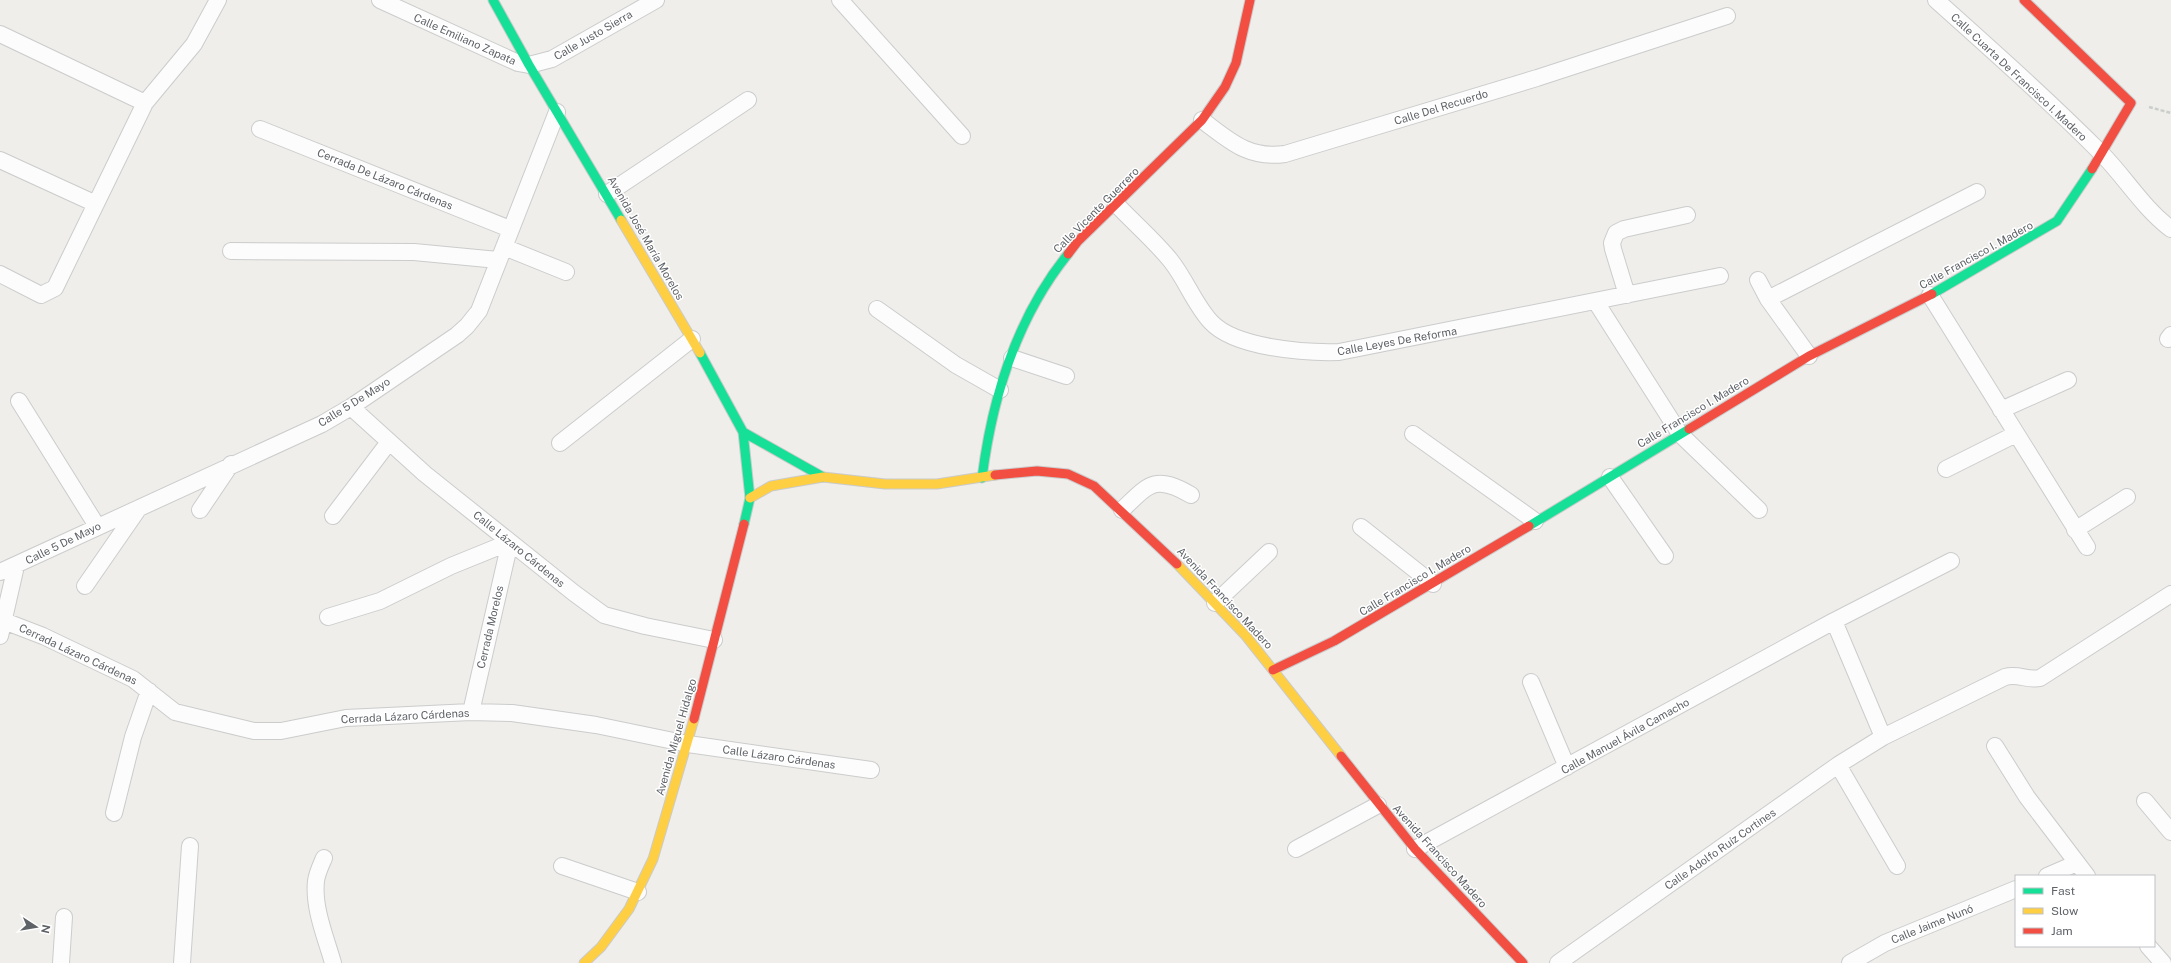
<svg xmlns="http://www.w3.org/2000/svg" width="2171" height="963" viewBox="0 0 2171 963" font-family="'Public Sans',sans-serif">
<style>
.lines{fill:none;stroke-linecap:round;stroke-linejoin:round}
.street-casing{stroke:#cbcccc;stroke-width:18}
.fast-casing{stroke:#cacacb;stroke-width:11}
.slow-casing{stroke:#cacacb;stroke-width:11}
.jam-casing{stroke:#cacacb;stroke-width:11}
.path{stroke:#cacfcc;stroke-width:2.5;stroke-dasharray:4 2;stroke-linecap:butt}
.street{stroke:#fdfcfc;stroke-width:16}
.fast{stroke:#16e098;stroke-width:9}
.slow{stroke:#ffcf43;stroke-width:9}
.jam{stroke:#f24e42;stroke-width:9}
.labels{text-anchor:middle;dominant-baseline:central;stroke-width:3;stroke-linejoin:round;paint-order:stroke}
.street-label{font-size:11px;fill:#5f6368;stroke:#fff}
</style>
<rect width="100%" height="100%" fill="#efeeea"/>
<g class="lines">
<g class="street-casing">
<path id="street" d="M380,0L518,63L529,65L552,59L656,0
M840,0L962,136
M1936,0C1992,50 2048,100 2101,153C2125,177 2143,208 2171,229
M0,34L145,103
M1202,120C1230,141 1248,159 1285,154L1537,78L1727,16
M260,129L510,229
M0,160L96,204
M607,194L748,100
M1116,204C1134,223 1155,241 1171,261C1186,280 1195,305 1211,322C1235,348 1305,353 1339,352L1720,276
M504,247L566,272
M231,251L414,252L498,260
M0,274L41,295L55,288L145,103L194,44L218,0
M1758,280L1768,299L1809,356
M1627,295L1613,249L1612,243L1616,233L1624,229L1687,215
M1930,295L2087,547
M1768,299L1977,192
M1596,302L1680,434L1759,510
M877,309L956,365L1000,390
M2168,339L2171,335
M1012,358L1066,376
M19,401L97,526
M351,407L425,474L574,593L604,615L645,626L714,640
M2001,410L2068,380
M1413,434L1535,521
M560,443L692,339
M1946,469L2016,434
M1610,477L1665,556
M200,510L231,464
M1122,510C1149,484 1155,474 1191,495
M333,516L389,442
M1361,527L1433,584
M2075,530L2127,497
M0,572L322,424L351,407L457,335L467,326L479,311L557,112
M85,586L139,508
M1215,603L1269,552
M328,617L380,601L451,566L510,542
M4,621L43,636L133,679L175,712L254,731H281L346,718L471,712L512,713L596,725L688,744L871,770
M1834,621L1883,737
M0,636L16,566
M1531,682L1567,767
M471,712L510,542
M1995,746L2027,797L2087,876
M1838,765L1897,866
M2145,801L2171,832
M114,813L133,737L149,691
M1296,849L1378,805
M1415,849L1834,621L1951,561
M324,858C321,865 317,873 316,881C313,908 326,938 333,963
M562,866L638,892
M2047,876L2077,863
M2148,946L2163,963
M61,963L64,917
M182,963L190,846
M1558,963L1838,765L1883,737L2005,677C2018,673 2028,681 2040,678L2171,594
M1850,963L1885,943L2016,889"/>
</g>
<g class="fast-casing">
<path id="fast" d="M493,0L529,65L621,220
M1932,294L2057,221L2092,169
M700,353L743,432L750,498L744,524
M743,432L823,477
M982,478C992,399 1017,317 1068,254
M1529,526L1689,429"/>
</g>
<g class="slow-casing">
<path id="slow" d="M621,220L700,353
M750,498L771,486L823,477L885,484H937L995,475
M1177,564L1246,636L1341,756
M584,963L601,947L629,909L653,859L694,719"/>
</g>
<g class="jam-casing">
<path id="jam" d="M2024,0L2131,103L2092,169
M1068,254L1078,241L1202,120L1225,87L1236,63L1250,0
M1689,429L1809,356L1932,294
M995,475L1037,471L1068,474L1094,486L1177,564
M1273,670L1334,641L1529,526
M694,719L744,524
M1341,756L1415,849L1523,963"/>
</g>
<path class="path" d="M2149,107L2171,113"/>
<use href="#street" class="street"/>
<use href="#fast" class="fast"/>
<use href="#slow" class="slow"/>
<use href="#jam" class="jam"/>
</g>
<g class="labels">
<g class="street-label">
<text transform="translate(593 35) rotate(-30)">Calle Justo Sierra</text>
<text transform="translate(465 39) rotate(24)">Calle Emiliano Zapata</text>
<text transform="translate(2019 77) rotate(43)">Calle Cuarta De Francisco I. Madero</text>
<text transform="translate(1441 107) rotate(-17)">Calle Del Recuerdo</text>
<text transform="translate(385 179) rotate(22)">Cerrada De Lázaro Cárdenas</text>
<text transform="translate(1096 210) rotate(-45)">Calle Vicente Guerrero</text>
<text transform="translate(646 238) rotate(60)">Avenida José María Morelos</text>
<text transform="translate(1976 255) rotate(-29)">Calle Francisco I. Madero</text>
<text transform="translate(1397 341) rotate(-10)">Calle Leyes De Reforma</text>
<text transform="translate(354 402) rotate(-32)">Calle 5 De Mayo</text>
<text transform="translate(1693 412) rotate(-31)">Calle Francisco I. Madero</text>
<text transform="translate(63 543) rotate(-26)">Calle 5 De Mayo</text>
<text transform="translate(519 549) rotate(39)">Calle Lázaro Cárdenas</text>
<text transform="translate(1415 580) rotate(-31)">Calle Francisco I. Madero</text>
<text transform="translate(1225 598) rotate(47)">Avenida Francisco Madero</text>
<text transform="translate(490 627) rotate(-77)">Cerrada Morelos</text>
<text transform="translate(78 654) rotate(25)">Cerrada Lázaro Cárdenas</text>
<text transform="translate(405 716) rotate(-3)">Cerrada Lázaro Cárdenas</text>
<text transform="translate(1625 736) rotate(-29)">Calle Manuel Ávila Camacho</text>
<text transform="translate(676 737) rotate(-74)">Avenida Miguel Hidalgo</text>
<text transform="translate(779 757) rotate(8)">Calle Lázaro Cárdenas</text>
<text transform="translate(1720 849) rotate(-35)">Calle Adolfo Ruíz Cortines</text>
<text transform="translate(1440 856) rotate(48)">Avenida Francisco Madero</text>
<text transform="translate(1932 924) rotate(-22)">Calle Jaime Nunó</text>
</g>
</g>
<rect x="2015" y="875" width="140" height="72" fill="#ffffff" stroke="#bfc1c3"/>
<rect x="2023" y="888" width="20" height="6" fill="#16e098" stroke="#bfc1c3"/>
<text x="2051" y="895" font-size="12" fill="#5f6368">Fast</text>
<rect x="2023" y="908" width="20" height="6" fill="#ffcf43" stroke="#bfc1c3"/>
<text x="2051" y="915" font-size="12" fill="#5f6368">Slow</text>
<rect x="2023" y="928" width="20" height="6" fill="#f24e42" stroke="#bfc1c3"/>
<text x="2051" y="935" font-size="12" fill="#5f6368">Jam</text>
<g transform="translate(36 927) rotate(102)" stroke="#ffffff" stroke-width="3" paint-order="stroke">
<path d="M0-3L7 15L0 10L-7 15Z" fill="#5f6368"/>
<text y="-6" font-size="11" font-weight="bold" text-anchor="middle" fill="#5f6368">N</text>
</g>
</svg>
